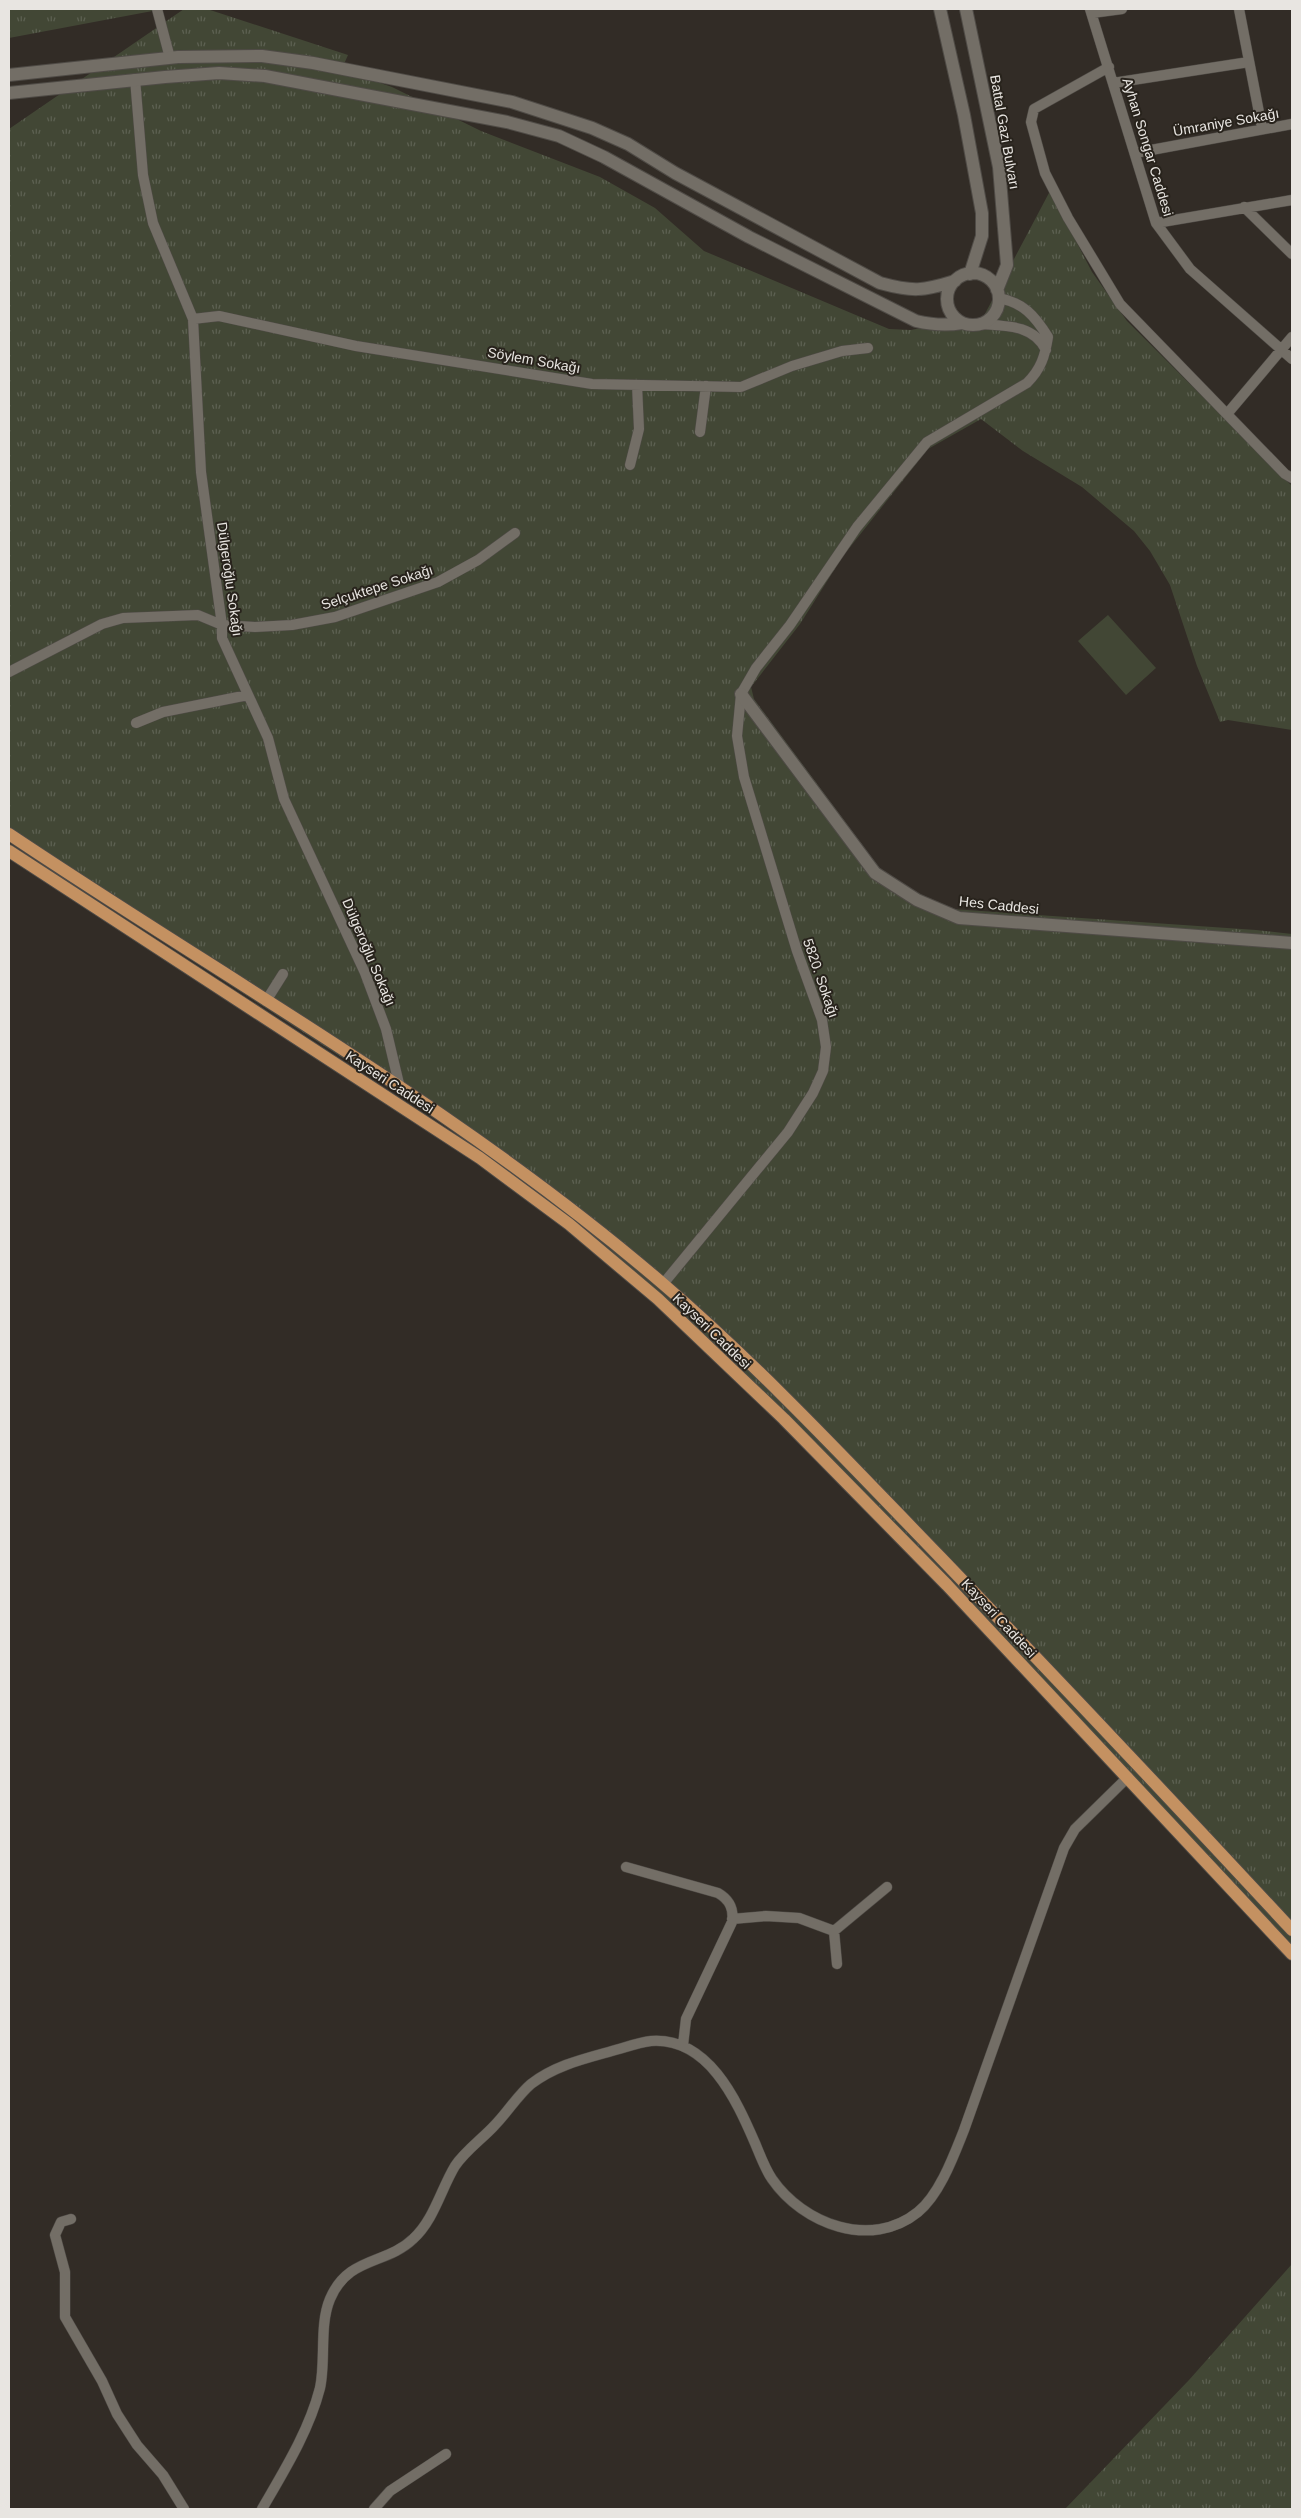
<svg xmlns="http://www.w3.org/2000/svg" width="1301" height="2518" viewBox="0 0 1301 2518" font-family="Arial,sans-serif">
<style>
.grass{fill:url(#grass-tufts)}
.park{fill:#424735}
.lines{fill:none;stroke-linecap:round;stroke-linejoin:round}
.street-casing{stroke:#4f4b46;stroke-width:11}
.secondary-casing{stroke:#4f4b46;stroke-width:14}
.primary-casing{stroke:#4f4b46;stroke-width:14}
.street{stroke:#736e66;stroke-width:10}
.secondary{stroke:#736e66;stroke-width:12}
.primary{stroke:#c49161;stroke-width:12}
.labels{text-anchor:middle;dominant-baseline:central;stroke-width:4;stroke-linejoin:round;paint-order:stroke}
.street-label{font-size:14px;fill:#e8e5e1;stroke:#28231c}
</style>
<defs>
<pattern id="grass-tufts" width="24" height="20" patternUnits="userSpaceOnUse" patternTransform="scale(1.25)"><rect width="24" height="20" fill="#424735"/><path d="M3 7l-1-3M5 7V3M7 7l1-3M15 17l-1-3M17 17v-4M19 17l1-3" fill="none" stroke="#5d6152"/></pattern>
</defs>
<rect width="100%" height="100%" fill="#322c26"/>
<path class="grass" d="M9,9H163L9,38Z
M184,9H207L348,55L344,64L348,72L392,87L481,131L600,177L655,208L704,251L889,329L911,330L931,326L978,327L1050,191L1092,272L1127,321L1292,486V730L1228,720L1220,722L1197,666L1170,585L1150,551L1134,531L1082,487L1023,451L981,419L928,449L843,556L800,624L751,687L754,699L881,870L920,895L952,909L1256,930L1292,934V1945L896,1525L738,1366L677,1309L558,1209L477,1148L400,1095L9,842V129Z
M1292,2264V2509H1065L1189,2380Z"/>
<path class="park" d="M1108,615L1156,668L1126,695L1078,641Z"/>
<g class="lines">
<g class="street-casing">
<path id="street" d="M157,9L170,58
M1090,9L1156,223L1190,269L1292,359
M1239,9L1262,128
M1092,13L1122,9
M1109,67L1034,109L1031,122L1045,173L1068,218L1120,304L1285,474L1292,478
M135,79L143,175L153,223L193,319L201,472L222,625V638L268,738L284,799L365,973L386,1029L400,1088
M1113,83L1249,62
M1135,153L1292,124
M1244,207L1292,254
M1156,223L1292,200
M193,319L219,316L356,346L592,384L741,387L792,366L842,351L868,348
M979,324C1005,326 1033,324 1046,350
M1227,414L1292,337
M700,432L706,386
M630,465L639,429L637,385
M9,672L102,624L123,618L198,615L222,625L255,627L292,625L335,617L438,582L478,560L515,533
M136,723L163,712L248,695
M266,1001L283,974
M663,1284L788,1132L813,1093L823,1071L826,1047L822,1020L797,951L744,777L737,736L741,694L756,668L790,625L857,527L927,442L1027,383C1041,369 1045,356 1048,337C1035,316 1023,302 998,298
M626,1867L718,1893C730,1900 734,1909 732,1922L686,2019L683,2045
M732,1919L766,1916L799,1918L834,1931L887,1887
M834,1931L837,1964
M71,2219L61,2222L55,2235L65,2272V2317L102,2381L117,2414L137,2445L163,2475L184,2509
M262,2509C284,2471 309,2431 320,2388C326,2361 319,2325 330,2299C348,2256 386,2265 413,2239C434,2220 441,2189 455,2166C465,2151 482,2139 494,2126C507,2113 517,2096 531,2084C557,2064 588,2058 619,2049C629,2046 641,2042 651,2041C708,2037 736,2099 755,2143C760,2155 765,2169 772,2179C803,2224 871,2250 918,2212C940,2194 954,2155 964,2130L1064,1848L1075,1829L1128,1777
M374,2509L390,2491L446,2454"/>
</g>
<g class="secondary-casing">
<path id="secondary" d="M940,9L964,115L982,213V236L970,274
M966,9L999,167L1007,265L997,290
M9,75L178,57L262,56L313,63L512,102L592,128L628,144L675,173L880,283C913,292 923,291 955,281
M9,93L165,77L219,73L265,76L507,122L559,136L604,157L749,237L916,321C933,325 946,326 962,323
M947 299a26 26 0 1 1 52 0a26 26 0 1 1-52 0Z
M741,694L875,873L917,900L959,918L1292,943"/>
</g>
<g class="primary-casing">
<path id="primary" d="M9,834C228,981 461,1110 662,1283C761,1368 850,1464 941,1558C1059,1681 1176,1805 1292,1930
M9,851L480,1158L569,1224L658,1299L784,1419L947,1585L1292,1954"/>
</g>
<use href="#street" class="street"/>
<use href="#secondary" class="secondary"/>
<use href="#primary" class="primary"/>
</g>
<g class="labels">
<g class="street-label">
<text transform="translate(1226 122) rotate(-10)">Ümraniye Sokağı</text>
<text transform="translate(1005 132) rotate(80)">Battal Gazi Bulvarı</text>
<text transform="translate(1148 147) rotate(73)">Ayhan Songar Caddesi</text>
<text transform="translate(534 360) rotate(10)">Söylem Sokağı</text>
<text transform="translate(230 579) rotate(82)">Dülgeroğlu Sokağı</text>
<text transform="translate(377 587) rotate(-18)">Selçuktepe Sokağı</text>
<text transform="translate(999 905) rotate(6)">Hes Caddesi</text>
<text transform="translate(369 952) rotate(67)">Dülgeroğlu Sokağı</text>
<text transform="translate(821 978) rotate(71)">5820. Sokağı</text>
<text transform="translate(390 1082) rotate(33)">Kayseri Caddesi</text>
<text transform="translate(712 1331) rotate(44)">Kayseri Caddesi</text>
<text transform="translate(999 1618) rotate(47)">Kayseri Caddesi</text>
</g>
</g>
<rect width="1301" height="2518" fill="none" stroke="#e8e5e1" stroke-width="20"/>
</svg>
